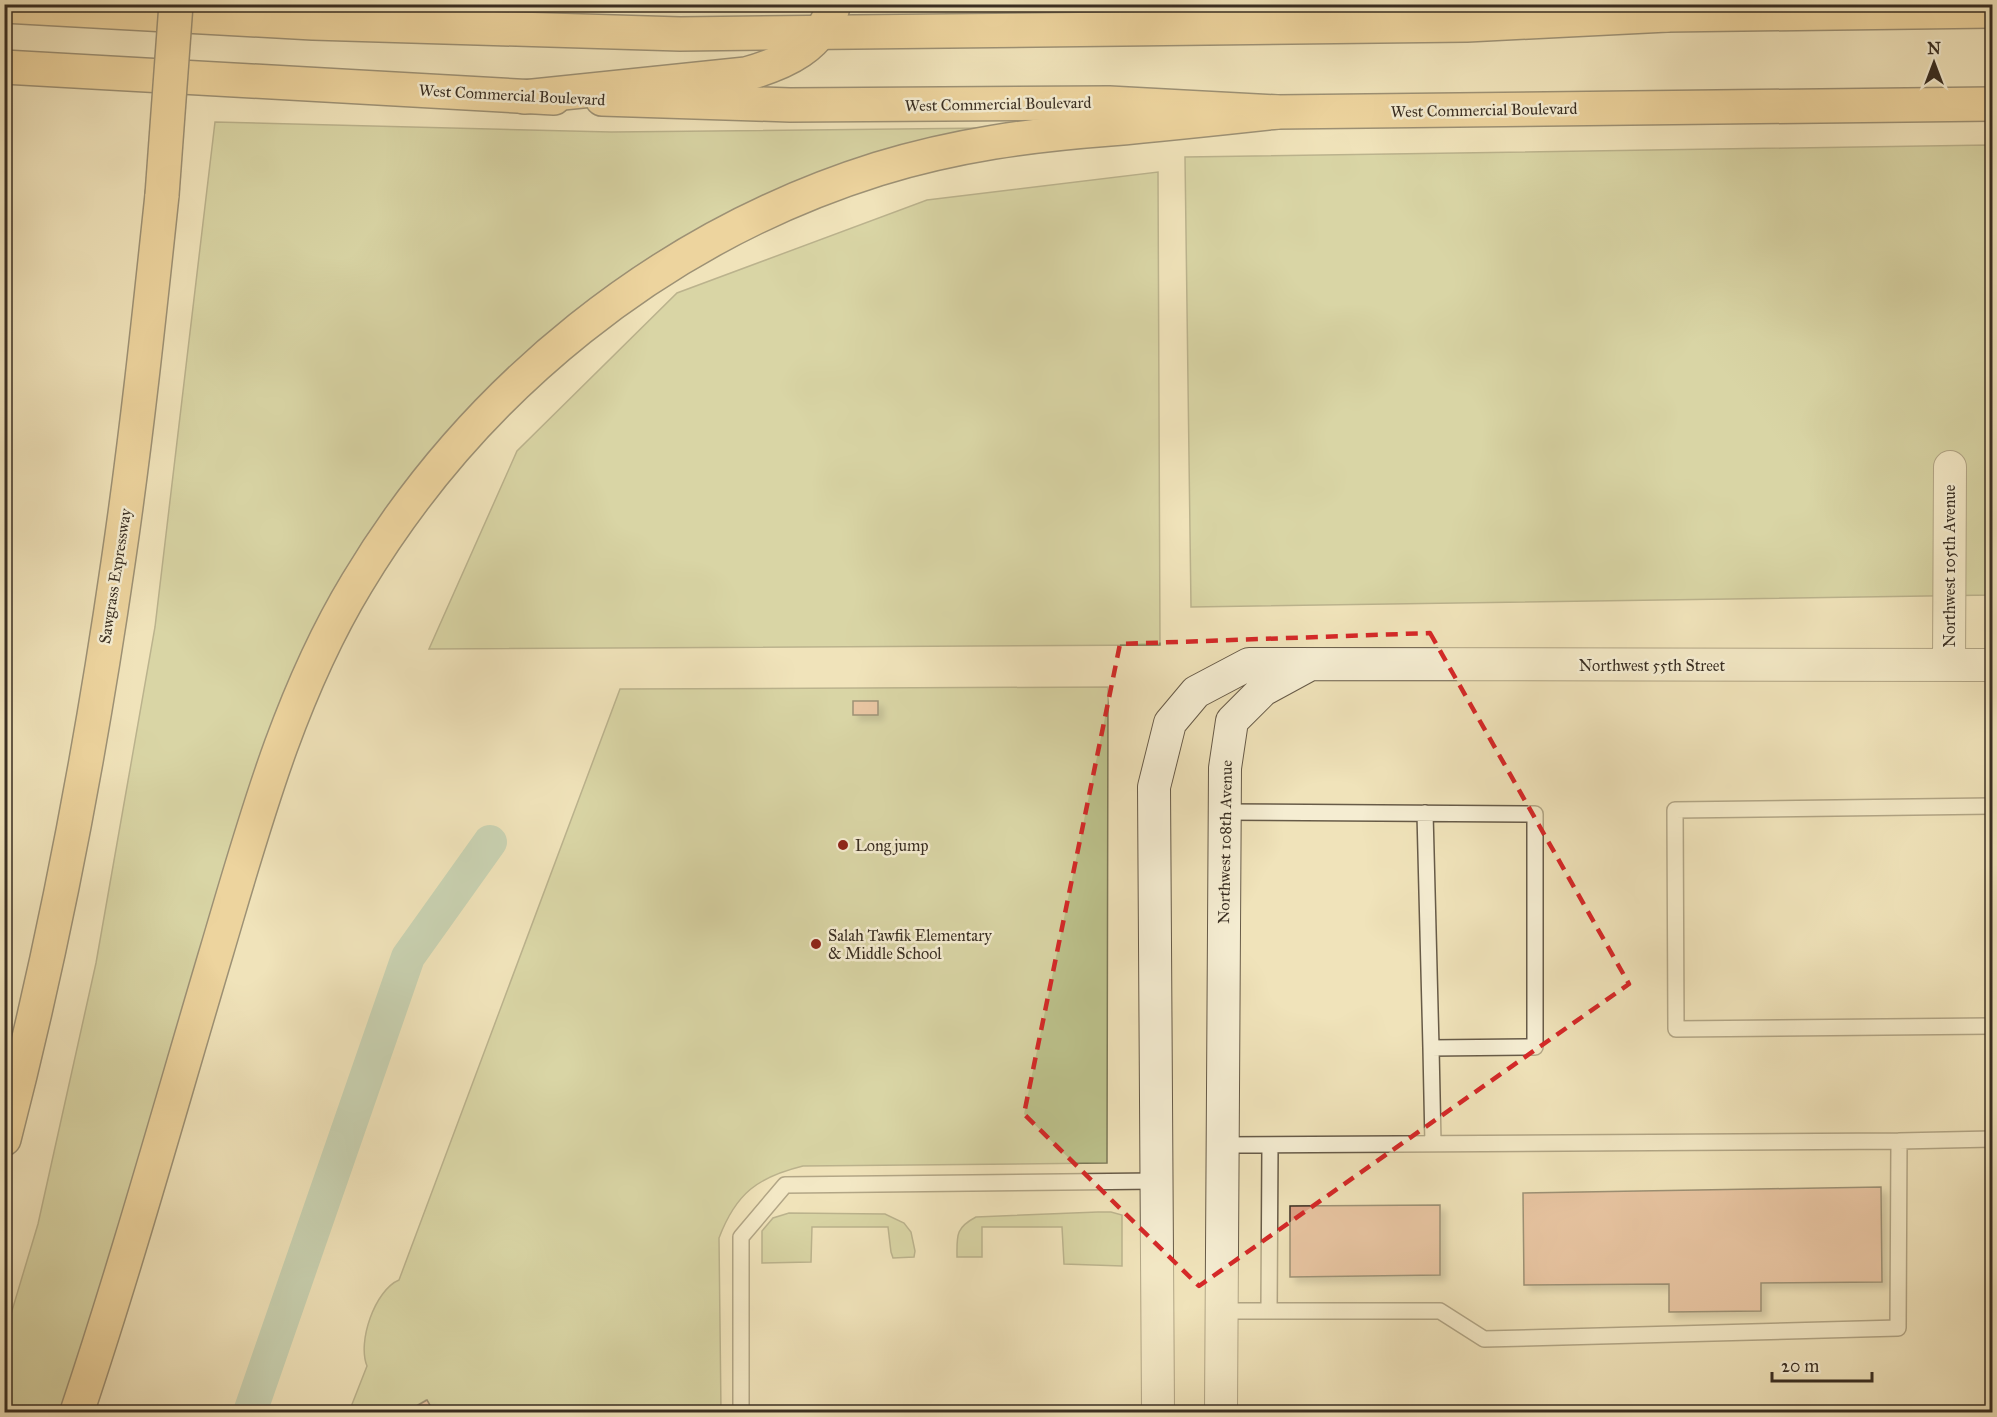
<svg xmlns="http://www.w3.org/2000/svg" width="1997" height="1417" viewBox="0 0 1997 1417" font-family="'IM FELL Great Primer',serif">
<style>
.green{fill:#bdc38d;stroke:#7b7858;stroke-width:1.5}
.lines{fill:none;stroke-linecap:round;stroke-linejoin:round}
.canal{stroke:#9bbfaa;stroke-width:34}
.building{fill:#dda185;stroke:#392e22;stroke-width:1.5;filter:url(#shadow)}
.service-casing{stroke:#675b48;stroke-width:18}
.minor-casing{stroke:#675b48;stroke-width:34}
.trunk-casing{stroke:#392e22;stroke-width:36}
.motorway-casing{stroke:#392e22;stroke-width:36}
.service{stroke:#f5edd2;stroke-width:15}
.minor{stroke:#f5edd2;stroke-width:32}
.trunk{stroke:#e8c27d;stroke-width:33}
.motorway{stroke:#e8c27d;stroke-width:33}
.motorway-bridge-casing{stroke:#392e22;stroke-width:36;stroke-linecap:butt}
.motorway-bridge{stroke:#e8c27d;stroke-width:33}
.marked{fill:none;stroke:#d62828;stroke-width:4.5;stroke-dasharray:12 8;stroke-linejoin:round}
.poi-dot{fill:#8f2418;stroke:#f5edd2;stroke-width:2}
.labels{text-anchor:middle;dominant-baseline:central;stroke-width:5;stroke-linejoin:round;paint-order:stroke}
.street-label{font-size:16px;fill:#392e22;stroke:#f5edd2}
.poi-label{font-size:16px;fill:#392e22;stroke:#f5edd2;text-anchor:start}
</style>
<defs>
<filter id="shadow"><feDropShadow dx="5.5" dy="5.5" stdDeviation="3" flood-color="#0004"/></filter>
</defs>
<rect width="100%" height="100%" fill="#f0e3ba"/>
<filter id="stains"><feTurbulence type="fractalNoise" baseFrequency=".00333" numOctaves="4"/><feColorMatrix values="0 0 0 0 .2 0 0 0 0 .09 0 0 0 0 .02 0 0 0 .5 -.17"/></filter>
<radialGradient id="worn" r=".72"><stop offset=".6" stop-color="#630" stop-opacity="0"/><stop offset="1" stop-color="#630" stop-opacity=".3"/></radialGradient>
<path class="green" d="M498,5V4L740,5L608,9Z
M215,122L611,132L988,128L585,307L354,571L108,1270L61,1412H5V1334L38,1224L96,963L155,627Z
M1989,145L1992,344V595L1191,607L1185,157Z
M1158,172L1160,645L429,649L517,451L677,293L927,200Z
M1108,687L1107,1163L803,1166C758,1177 736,1193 719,1238L721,1412H434L426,1400L406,1412H349L367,1366C357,1342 375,1290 399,1280L620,689Z
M1098,1212H1111L1122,1215V1266L1064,1264L1062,1227H982V1257H957C957,1236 955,1228 976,1217Z
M789,1213L885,1214L904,1223L911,1232L915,1251L914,1257L893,1258L891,1252L888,1227H812L811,1262L762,1263V1231L773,1218Z"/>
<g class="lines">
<path class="canal" d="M250,1412L408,957L490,842"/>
</g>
<path class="building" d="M853,701H878V715H853Z
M1881,1187L1882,1282L1761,1283V1311L1669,1312V1284L1524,1285L1523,1193Z
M1440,1205V1275L1290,1277V1206Z
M427,1400L434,1412H406Z"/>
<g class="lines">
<g class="service-casing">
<path id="service" d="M1992,806L1675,810L1676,1029L1992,1026
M1224,812L1535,814V1047L1431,1048L1433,1144
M1425,813L1431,1048
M1222,1145L1899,1141
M1221,1311H1440L1484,1339L1898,1328L1899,1141L1992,1139
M1269,1311L1270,1145
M741,1412V1237L785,1185L1156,1181"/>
</g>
<g class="minor-casing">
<path id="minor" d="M1949,665L1950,467
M1158,1412L1154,787L1170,723L1196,692L1249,664L1992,665
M1221,1412L1225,768L1232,721L1263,690L1309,665"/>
</g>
<g class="trunk-casing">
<path id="trunk" d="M4,6L313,23L680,34L1467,25L1667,15L1992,11
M4,67L554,98
M602,99L790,105L1109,103L1277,112L1992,104"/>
</g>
<g class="motorway-casing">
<path id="motorway" d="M1547,4L1667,15
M524,97L746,74C785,63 822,47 834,4
M4,1139C53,950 90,756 118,563C136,441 149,318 162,195
M77,1412C128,1260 171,1104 217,950C254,825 289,695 357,583C474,388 661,237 878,169C956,145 1030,135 1110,129C1166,124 1222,118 1277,112"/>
</g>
<use href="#service" class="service"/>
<use href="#minor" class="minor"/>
<use href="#trunk" class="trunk"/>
<use href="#motorway" class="motorway"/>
<g class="motorway-bridge-casing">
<path id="motorway-bridge" d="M162,195L176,4"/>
</g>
<use href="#motorway-bridge" class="motorway-bridge"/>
</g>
<path d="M0 0H1997V1417H0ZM1430,633L1629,984L1199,1286L1024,1114L1120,644Z" fill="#f0e3ba" fill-opacity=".55" fill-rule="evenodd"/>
<path class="marked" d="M1430,633L1629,984L1199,1286L1024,1114L1120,644Z"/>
<g class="poi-dot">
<circle cx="843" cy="845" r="6"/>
<circle cx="816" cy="944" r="6"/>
</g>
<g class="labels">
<g class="street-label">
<text transform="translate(512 95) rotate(3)">West Commercial Boulevard</text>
<text transform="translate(998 104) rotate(-1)">West Commercial Boulevard</text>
<text transform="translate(1484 110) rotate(-1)">West Commercial Boulevard</text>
<text transform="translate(1949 566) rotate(-90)">Northwest 105th Avenue</text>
<text transform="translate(115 576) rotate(-81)">Sawgrass Expressway</text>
<text x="1652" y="665">Northwest 55th Street</text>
<text transform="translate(1225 842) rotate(-89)">Northwest 108th Avenue</text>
</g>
<g class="poi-label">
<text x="855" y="845">Long jump</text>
<text x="828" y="935">Salah Tawfik Elementary<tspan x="828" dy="18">&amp; Middle School</tspan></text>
</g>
</g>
<rect width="1997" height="1417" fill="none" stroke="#f0e3ba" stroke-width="24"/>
<rect x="6" y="6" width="1985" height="1405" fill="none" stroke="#392e22" stroke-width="3"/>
<rect x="12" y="12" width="1973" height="1393" fill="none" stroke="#392e22" stroke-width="1.5"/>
<g transform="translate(1934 63)" stroke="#f5edd2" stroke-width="4.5" paint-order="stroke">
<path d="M0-4.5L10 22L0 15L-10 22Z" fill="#392e22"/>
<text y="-9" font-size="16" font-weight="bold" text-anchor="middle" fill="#392e22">N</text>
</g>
<path d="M1772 1372v9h100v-9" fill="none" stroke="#392e22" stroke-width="3"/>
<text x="1781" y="1372" font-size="18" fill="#392e22" stroke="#f5edd2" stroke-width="4.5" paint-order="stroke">20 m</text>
<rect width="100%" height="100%" filter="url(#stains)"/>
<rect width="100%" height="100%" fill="url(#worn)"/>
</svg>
